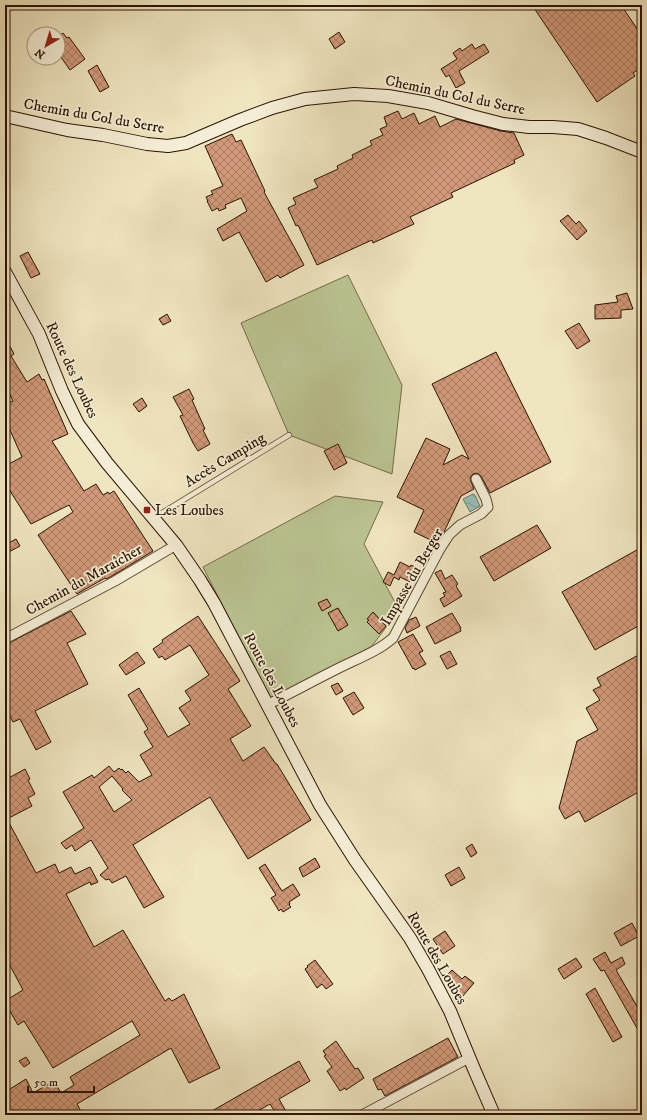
<svg xmlns="http://www.w3.org/2000/svg" width="647" height="1120" viewBox="0 0 647 1120" font-family="'IM FELL DW Pica',serif">
<style>
.park{fill:#bbc491;stroke:#736b4a}
.water{fill:url(#water-waves);stroke:#6e796f}
.building{fill:url(#building-cross-hatch);stroke:#2b1202;fill-rule:evenodd}
.lines{fill:none;stroke-linecap:round;stroke-linejoin:round}
.lane-casing{stroke:#5c4732;stroke-width:6}
.street-casing{stroke:#5c4732;stroke-width:11}
.secondary-casing{stroke:#2b1202;stroke-width:14}
.lane{stroke:#f5eed6;stroke-width:4.5}
.street{stroke:#f5eed6;stroke-width:9}
.secondary{stroke:#f5eed6;stroke-width:12}
.poi-dot{fill:#8f2418;stroke:#f5eed6;stroke-width:1.5}
.labels{text-anchor:middle;dominant-baseline:central;stroke-width:3.5;stroke-linejoin:round;paint-order:stroke}
.street-label{font-size:15px;fill:#2b1202;stroke:#f5eed6}
.poi-label{font-size:15px;fill:#2b1202;stroke:#f5eed6;text-anchor:start}
</style>
<defs>
<pattern id="water-waves" width="16" height="10" patternUnits="userSpaceOnUse"><rect width="16" height="10" fill="#9abeb7"/><path d="M0 5q4-4 8 0t8 0" fill="none" stroke="#85a29c"/></pattern>
<pattern id="building-cross-hatch" width="8" height="8" patternUnits="userSpaceOnUse"><rect width="8" height="8" fill="#d19979"/><path d="M0 0l8 8M0 8l8-8" fill="none" stroke="#aa7b61"/></pattern>
</defs>
<rect width="100%" height="100%" fill="#efe5c0"/>
<filter id="stains"><feTurbulence type="fractalNoise" baseFrequency=".005" numOctaves="4"/><feColorMatrix values="0 0 0 0 .2 0 0 0 0 .09 0 0 0 0 .02 0 0 0 .5 -.17"/></filter>
<radialGradient id="worn" r=".72"><stop offset=".6" stop-color="#630" stop-opacity="0"/><stop offset="1" stop-color="#630" stop-opacity=".3"/></radialGradient>
<path class="park" d="M348,275L402,385L392,474L289,435L241,323Z
M335,496L383,502L364,544L399,610L372,646L270,700L203,567Z"/>
<path class="water" d="M473,494L475,495L480,506L470,512L463,499Z"/>
<path class="building" d="M532,5H621L642,36V67L633,73L635,76L597,102Z
M339,32L345,42L335,49L329,39Z
M63,33L67,38L69,37L85,59L70,70L58,53V37Z
M472,44L475,49L484,44L489,52L459,71L465,83L456,88L449,75L446,77L441,69L457,59L453,53L460,48L462,51Z
M97,65L109,87L100,92L88,71Z
M398,111L402,119L414,113L419,124L435,116L440,127L456,119L501,131L514,133L524,155L514,160L515,163L451,193L453,197L410,217L414,224L373,243L372,240L317,265L298,225L296,226L288,208L296,204L293,198L318,187L314,180L338,169L337,166L353,158L352,155L372,145L370,141L383,135L380,129L387,126L384,117Z
M232,134L236,142L241,140L265,191L264,192L304,265L280,278L278,275L266,282L239,232L223,241L217,229L247,211L241,198L225,205L226,208L219,211L218,208L212,211L207,201H208L206,197L213,194L211,191L223,186L205,146Z
M568,215L576,224L579,221L587,231L577,240L560,221Z
M28,252L40,274L31,278L20,256Z
M627,293L633,309L621,310V318L595,319V305L618,302L616,296Z
M167,314L171,321L163,325L159,319Z
M579,323L590,341L577,349L565,331Z
M5,337L14,354L11,356L27,382L39,374L42,380L44,379L68,434L52,441L84,491L96,484L103,495L108,492L109,494L114,491L153,551L112,576L106,579L105,578L77,594L38,535L73,512L69,505L31,524L5,483V466L22,457L5,419V404L13,401L5,386Z
M496,352L551,462L490,493L481,476L477,473L473,474L471,476L470,479L474,489L461,496L443,534L437,543L414,532L424,510L397,497L426,438L450,449L443,465L462,455L469,459L432,384Z
M189,389L194,399L192,400L205,429L203,430L210,444L198,451L193,443L180,416L183,415L173,397Z
M142,398L147,406L139,412L133,404Z
M338,444L347,463L334,470L324,451Z
M537,525L551,548L494,581L480,557Z
M16,539L20,546L5,554V545Z
M642,547V624L595,650L562,592Z
M400,562L410,567L411,565L421,570L415,582L411,580L410,582L400,577L399,580L394,577L390,586L383,582L388,572L394,575Z
M441,570L445,579L452,575L458,584L456,586L462,596L444,607L440,599L445,596L443,593L446,592L435,573Z
M327,599L331,606L322,611L318,603Z
M338,608L348,625L338,631L328,613Z
M71,611L86,634L67,643L88,684L35,711L51,742L36,750L20,719L13,722L5,706V645Z
M373,612L386,626L379,634L367,622L369,620L367,619Z
M452,613L461,628L460,629L461,631L435,644L426,627Z
M198,616L240,681L228,689L251,726L230,739L243,761L264,747L276,764H277L311,820L248,859L210,797L133,845L164,897L144,908L126,876L112,883L109,879L106,880L100,875L108,868L91,840L75,851L72,845L66,849L61,843L84,828L63,792L92,775L94,778L109,766L114,772L119,768L121,770L122,769L126,773L128,771L139,782L152,775L140,755L153,747L144,732L148,729L128,695L139,688L168,737L190,724L179,708L191,700L185,691L209,675L190,645L165,660L162,656L159,658L153,649L163,642L162,640ZM112,776L123,789L122,790L132,800L114,812L99,787Z
M416,617L420,626L407,633L405,628L409,620Z
M413,634L423,651L419,653L426,664L415,670L414,668L413,669L398,642Z
M450,651L457,664L447,669L440,656Z
M137,652L145,663L126,675L119,665Z
M642,653V790L585,822L579,811L565,819L559,808L577,741L598,730L586,708L600,700L593,690L601,686L597,678Z
M338,683L343,691L336,695L331,686Z
M354,692L364,708L353,715L343,698Z
M25,769L30,779L28,780L35,794L28,798L32,806L7,819L36,873L55,864L59,873L71,867L75,874L90,867L98,882L91,885L90,882L66,894L94,947L123,930L165,1001L169,998L172,1001L184,994L220,1068L189,1083L171,1048L77,1104L83,1115H5V1092L26,1079L33,1093L54,1081L61,1093L74,1085L70,1077L140,1035L132,1021L53,1068L24,1021L18,1025L5,1003V1001L23,990L5,956V780Z
M472,844L477,853L471,857L466,848Z
M315,858L320,867L303,877L299,868Z
M265,864L282,891L293,884L300,895L289,902L290,904L289,905L291,907L283,912L281,909L279,911L271,898L276,895L259,868Z
M459,867L465,878L451,886L445,875Z
M632,923L639,936L621,946L614,933Z
M445,931L455,946L443,954L433,939Z
M605,952L611,963L622,957L625,964L616,970L642,1015V1037L604,970L601,971L593,959Z
M576,958L582,967L564,979L558,969Z
M315,960L333,984L326,989L322,984L317,988L305,969L308,967L307,966Z
M452,970L462,979L465,976L474,983L462,997L445,981L448,978L446,976Z
M595,988L622,1037L613,1042L586,994Z
M448,1038L458,1057L385,1096L381,1089L378,1090L373,1079Z
M336,1041L355,1069L358,1068L364,1078L346,1090L345,1088L340,1091L327,1071L332,1067L324,1056L326,1055L323,1051Z
M26,1057L30,1063L24,1067L19,1061Z
M299,1061L310,1081L279,1099L288,1115H277L270,1104L251,1115H205Z"/>
<g class="lines">
<g class="lane-casing">
<path id="lane" d="M154,518L289,435"/>
</g>
<g class="street-casing">
<path id="street" d="M5,639L115,581L176,545
M267,705C291,693 315,680 339,668C357,659 377,652 393,638L440,549L449,535L460,525L481,514L488,507L486,499L476,479
M362,1115L469,1058"/>
</g>
<g class="secondary-casing">
<path id="secondary" d="M5,116L67,130L103,135L147,144L168,146L186,143L240,120L272,108L305,99L354,94L388,96L428,103L472,116L503,124L529,127H553L578,129L606,138L642,152
M5,272L39,334L62,391L78,424L107,463L176,545L200,580L214,603L320,805L355,860L410,938L428,969L450,1011L474,1069L494,1115"/>
</g>
<use href="#lane" class="lane"/>
<use href="#street" class="street"/>
<use href="#secondary" class="secondary"/>
</g>
<rect class="poi-dot" x="143" y="506" width="8" height="8" rx="2"/>
<g class="labels">
<g class="street-label">
<text transform="translate(455 95) rotate(12)">Chemin du Col du Serre</text>
<text transform="translate(94 116) rotate(10)">Chemin du Col du Serre</text>
<text transform="translate(72 370) rotate(65)">Route des Loubes</text>
<text transform="translate(225 460) rotate(-31)">Accès Camping</text>
<text transform="translate(412 577) rotate(-60)">Impasse du Berger</text>
<text transform="translate(84 580) rotate(-29)">Chemin du Maraîcher</text>
<text transform="translate(272 680) rotate(62)">Route des Loubes</text>
<text transform="translate(437 958) rotate(60)">Route des Loubes</text>
</g>
<g class="poi-label">
<text x="155" y="510">Les Loubes</text>
</g>
</g>
<rect width="647" height="1120" fill="none" stroke="#efe5c0" stroke-width="20"/>
<rect x="6" y="6" width="635" height="1108" fill="none" stroke="#2b1202" stroke-width="2"/>
<rect x="10" y="10" width="627" height="1100" fill="none" stroke="#2b1202"/>
<g transform="translate(46 46) rotate(218)"><circle r="19" fill="#f5eed6" stroke="#a49681"/>
<path d="M0-3L7 15L0 10L-7 15Z" fill="#8f2418"/>
<text y="-6" font-size="11" font-weight="bold" text-anchor="middle" fill="#2b1202">N</text>
</g>
<path d="M28 1086v6h66v-6" fill="none" stroke="#2b1202" stroke-width="2"/>
<text x="34" y="1086" font-size="12" fill="#2b1202" stroke="#f5eed6" stroke-width="3" paint-order="stroke">50 m</text>
<rect width="100%" height="100%" filter="url(#stains)"/>
<rect width="100%" height="100%" fill="url(#worn)"/>
</svg>
